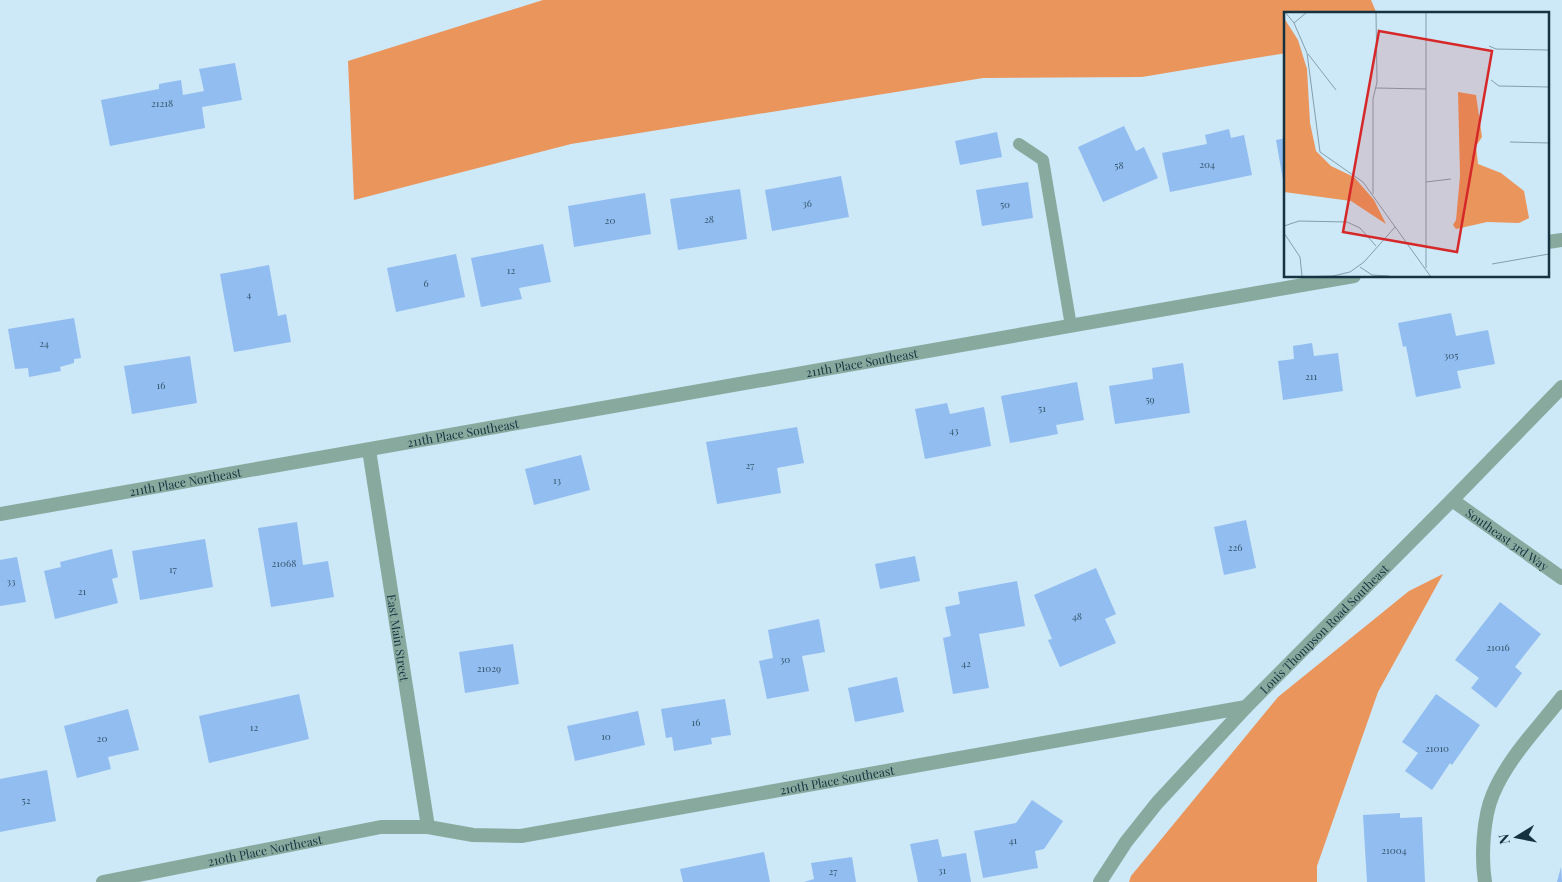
<svg xmlns="http://www.w3.org/2000/svg" width="1562" height="882" viewBox="0 0 1562 882" font-family="'Playfair Display',serif">
<style>
.forest{fill:#ea955c}
.building{fill:#92bdf0}
.lines{fill:none;stroke-linecap:round;stroke-linejoin:round}
.service{stroke:#88a99e;stroke-width:12}
.minor{stroke:#88a99e;stroke-width:14}
.tertiary{stroke:#88a99e;stroke-width:14}
.labels{text-anchor:middle;dominant-baseline:central;stroke-width:4.5;stroke-linejoin:round;paint-order:stroke}
.number-label{font-size:10px;fill:#34556c}
.street-label{font-size:12px;fill:#153240;stroke:#cde8f7}
.inset-road{fill:none;stroke:#839fae;stroke-width:1}
.view{fill:#d62828;fill-opacity:0.15;stroke:#d62828;stroke-width:2.5}
.inset-edge{fill:none;stroke:#153240;stroke-width:2.5}
</style>
<rect width="100%" height="100%" fill="#cde8f7"/>
<path class="forest" d="M543,0H1371L1377,14H1286V53L1142,77L983,78L571,144L354,200L348,61Z
M1443,574L1378,692L1317,866V882H1129L1131,876L1278,697L1409,591Z"/>
<path class="building" d="M235,63L242,100L202,107L205,128L110,146L101,100L159,89V84L181,80L183,95L204,91L199,69Z
M1124,126L1136,151L1144,147L1158,178L1103,202L1078,147Z
M1229,129L1231,138L1244,135L1252,175L1170,192L1162,153L1207,144L1205,135Z
M997,132L1002,157L960,165L955,141Z
M1286,138V180H1283L1276,140Z
M841,176L849,217L772,231L765,190Z
M1028,182L1033,218L982,226L976,190Z
M740,189L747,239L678,250L670,199Z
M645,193L651,234L574,247L568,206Z
M543,244L551,282L519,288L522,299L481,307L471,258Z
M456,254L465,297L396,312L387,268Z
M269,265L278,316L286,314L291,342L234,352L220,274Z
M1451,313L1456,336L1488,330L1495,364L1457,371L1461,388L1416,397L1406,346L1403,347L1398,323Z
M74,318L81,358L74,359V363L60,367L61,371L29,377L28,368L15,369L8,329Z
M1312,343L1314,356L1338,353L1343,391L1283,400L1278,361L1294,359L1293,346Z
M190,356L197,403L132,414L124,366Z
M1183,363L1190,413L1115,424L1109,386L1153,379L1152,368Z
M1077,382L1084,420L1056,425L1058,434L1010,443L1001,396Z
M947,403L950,414L984,407L991,446L925,459L915,409Z
M797,427L804,463L777,468L781,493L717,504L706,442Z
M581,455L590,490L534,505L525,469Z
M1246,520L1256,568L1224,575L1214,527Z
M297,522L303,565L328,561L334,597L271,607L258,528Z
M205,539L213,587L140,600L132,551Z
M112,549L118,577L112,579L118,603L55,619L44,571L61,567L60,562Z
M915,556L920,581L880,589L875,564Z
M17,557L26,602L0,606V560Z
M1096,568L1116,614L1105,619L1116,643L1060,667L1048,640L1052,639L1034,595Z
M1017,581L1025,626L979,634L989,688L953,694L943,638L951,636L945,607L960,604L958,592Z
M1500,602L1541,634L1515,667L1522,673L1496,708L1471,688L1479,678L1455,660Z
M819,619L825,652L802,656L809,691L767,699L759,661L773,658L768,630Z
M513,644L519,684L465,693L459,652Z
M897,677L904,712L855,722L848,688Z
M299,694L309,739L209,763L199,716Z
M1436,694L1480,725L1452,765L1450,763L1432,790L1405,771L1418,753L1402,742Z
M725,699L731,735L711,738L712,744L674,751L672,737L666,738L661,709Z
M128,709L139,750L108,757L111,769L77,778L64,726Z
M638,711L645,745L575,761L567,726Z
M47,770L56,821L0,832V779Z
M1032,800L1063,821L1044,849L1035,851L1038,868L983,878L974,831L1016,823Z
M1400,813V818L1422,817L1425,882H1367L1363,815Z
M938,839L942,857L966,853L971,882H918L910,844Z
M764,852L770,882H683L680,869Z
M852,857L856,882H804L814,879L811,863Z
M1561,867L1562,882H1557Z"/>
<g class="lines">
<path class="service" d="M1019,144L1043,160L1071,326"/>
<g class="minor">
<path d="M1548,242L1562,240"/>
<path id="s1" d="M369,450L428,827"/>
<path id="s2" d="M1452,500L1562,578"/>
<path id="s3" d="M0,514L1354,276"/>
<path id="s4" d="M103,882L381,827H428L473,835L521,836L1246,707"/>
<path d="M1485,882C1481,858 1483,817 1493,794C1508,758 1538,728 1562,697"/>
</g>
<path class="tertiary" id="s5" d="M1100,882L1126,842L1157,803L1246,707L1452,500L1562,387"/>
</g>
<g class="labels">
<g class="number-label">
<text x="162" y="103">21218</text>
<text x="1207" y="164">204</text>
<text x="1119" y="165">58</text>
<text x="807" y="203">36</text>
<text x="1005" y="204">50</text>
<text x="709" y="219">28</text>
<text x="610" y="220">20</text>
<text x="511" y="270">12</text>
<text x="426" y="283">6</text>
<text x="249" y="294">4</text>
<text x="44" y="343">24</text>
<text x="1451" y="355">305</text>
<text x="1311" y="376">211</text>
<text x="161" y="385">16</text>
<text x="1150" y="399">59</text>
<text x="1042" y="408">51</text>
<text x="954" y="430">43</text>
<text x="750" y="465">27</text>
<text x="557" y="480">13</text>
<text x="1235" y="547">226</text>
<text x="284" y="563">21068</text>
<text x="173" y="569">17</text>
<text x="11" y="581">33</text>
<text x="82" y="591">21</text>
<text x="1077" y="616">48</text>
<text x="1498" y="647">21016</text>
<text x="785" y="659">30</text>
<text x="966" y="663">42</text>
<text x="489" y="668">21029</text>
<text x="696" y="722">16</text>
<text x="254" y="727">12</text>
<text x="606" y="736">10</text>
<text x="102" y="738">20</text>
<text x="1437" y="748">21010</text>
<text x="26" y="800">52</text>
<text x="1013" y="840">41</text>
<text x="1394" y="850">21004</text>
<text x="942" y="870">31</text>
<text x="833" y="871">27</text>
</g>
<g class="street-label">
<text stroke="none"><textPath href="#s3" startOffset="875">211th Place Southeast</textPath></text>
<text stroke="none"><textPath href="#s3" startOffset="470">211th Place Southeast</textPath></text>
<text stroke="none"><textPath href="#s3" startOffset="188">211th Place Northeast</textPath></text>
<text stroke="none"><textPath href="#s2" startOffset="68">Southeast 3rd Way</textPath></text>
<text stroke="none"><textPath href="#s5" startOffset="339">Louis Thompson Road Southeast</textPath></text>
<text stroke="none"><textPath href="#s1" startOffset="190">East Main Street</textPath></text>
<text stroke="none"><textPath href="#s4" startOffset="745">210th Place Southeast</textPath></text>
<text stroke="none"><textPath href="#s4" startOffset="165">210th Place Northeast</textPath></text>
</g>
</g>
<g transform="translate(1284 12)">
<rect width="265" height="265" fill="#cde8f7"/>
<path d="M0,6L14,28L23,57L26,111L32,139L47,154L70,165L90,188L102,212L67,189L0,180ZM174,80L192,83L198,125L192,134L194,152L217,161L240,179L245,206L235,211L203,210L172,217L169,213L172,208L176,164Z" fill="#ea955c"/>
<path class="inset-road" d="M1,0L10,11L23,41L36,140L79,170L147,265M10,11L23,0M205,34L212,37L265,38M24,42L52,78M207,68L215,74L265,75M92,76L142,77M226,130L265,131M142,170L167,167M89,182V87L93,70L92,0M0,214L15,209L63,210L76,216L92,234M0,221L16,245L18,264M208,252L265,242M76,255L88,263L105,264M142,256V0M11,265L49,264L66,260L80,250L111,215"/>
<path class="view" d="M95,19L208,39L173,240L59,220Z"/>
<rect width="265" height="265" class="inset-edge"/>
</g>
<g transform="translate(1517 837) rotate(260)" stroke="#cde8f7" stroke-width="4" paint-order="stroke">
<path d="M0-4L9 19L0 12L-9 19Z" fill="#153240"/>
<text y="-8" font-size="14" font-weight="bold" text-anchor="middle" fill="#153240">N</text>
</g>
</svg>
